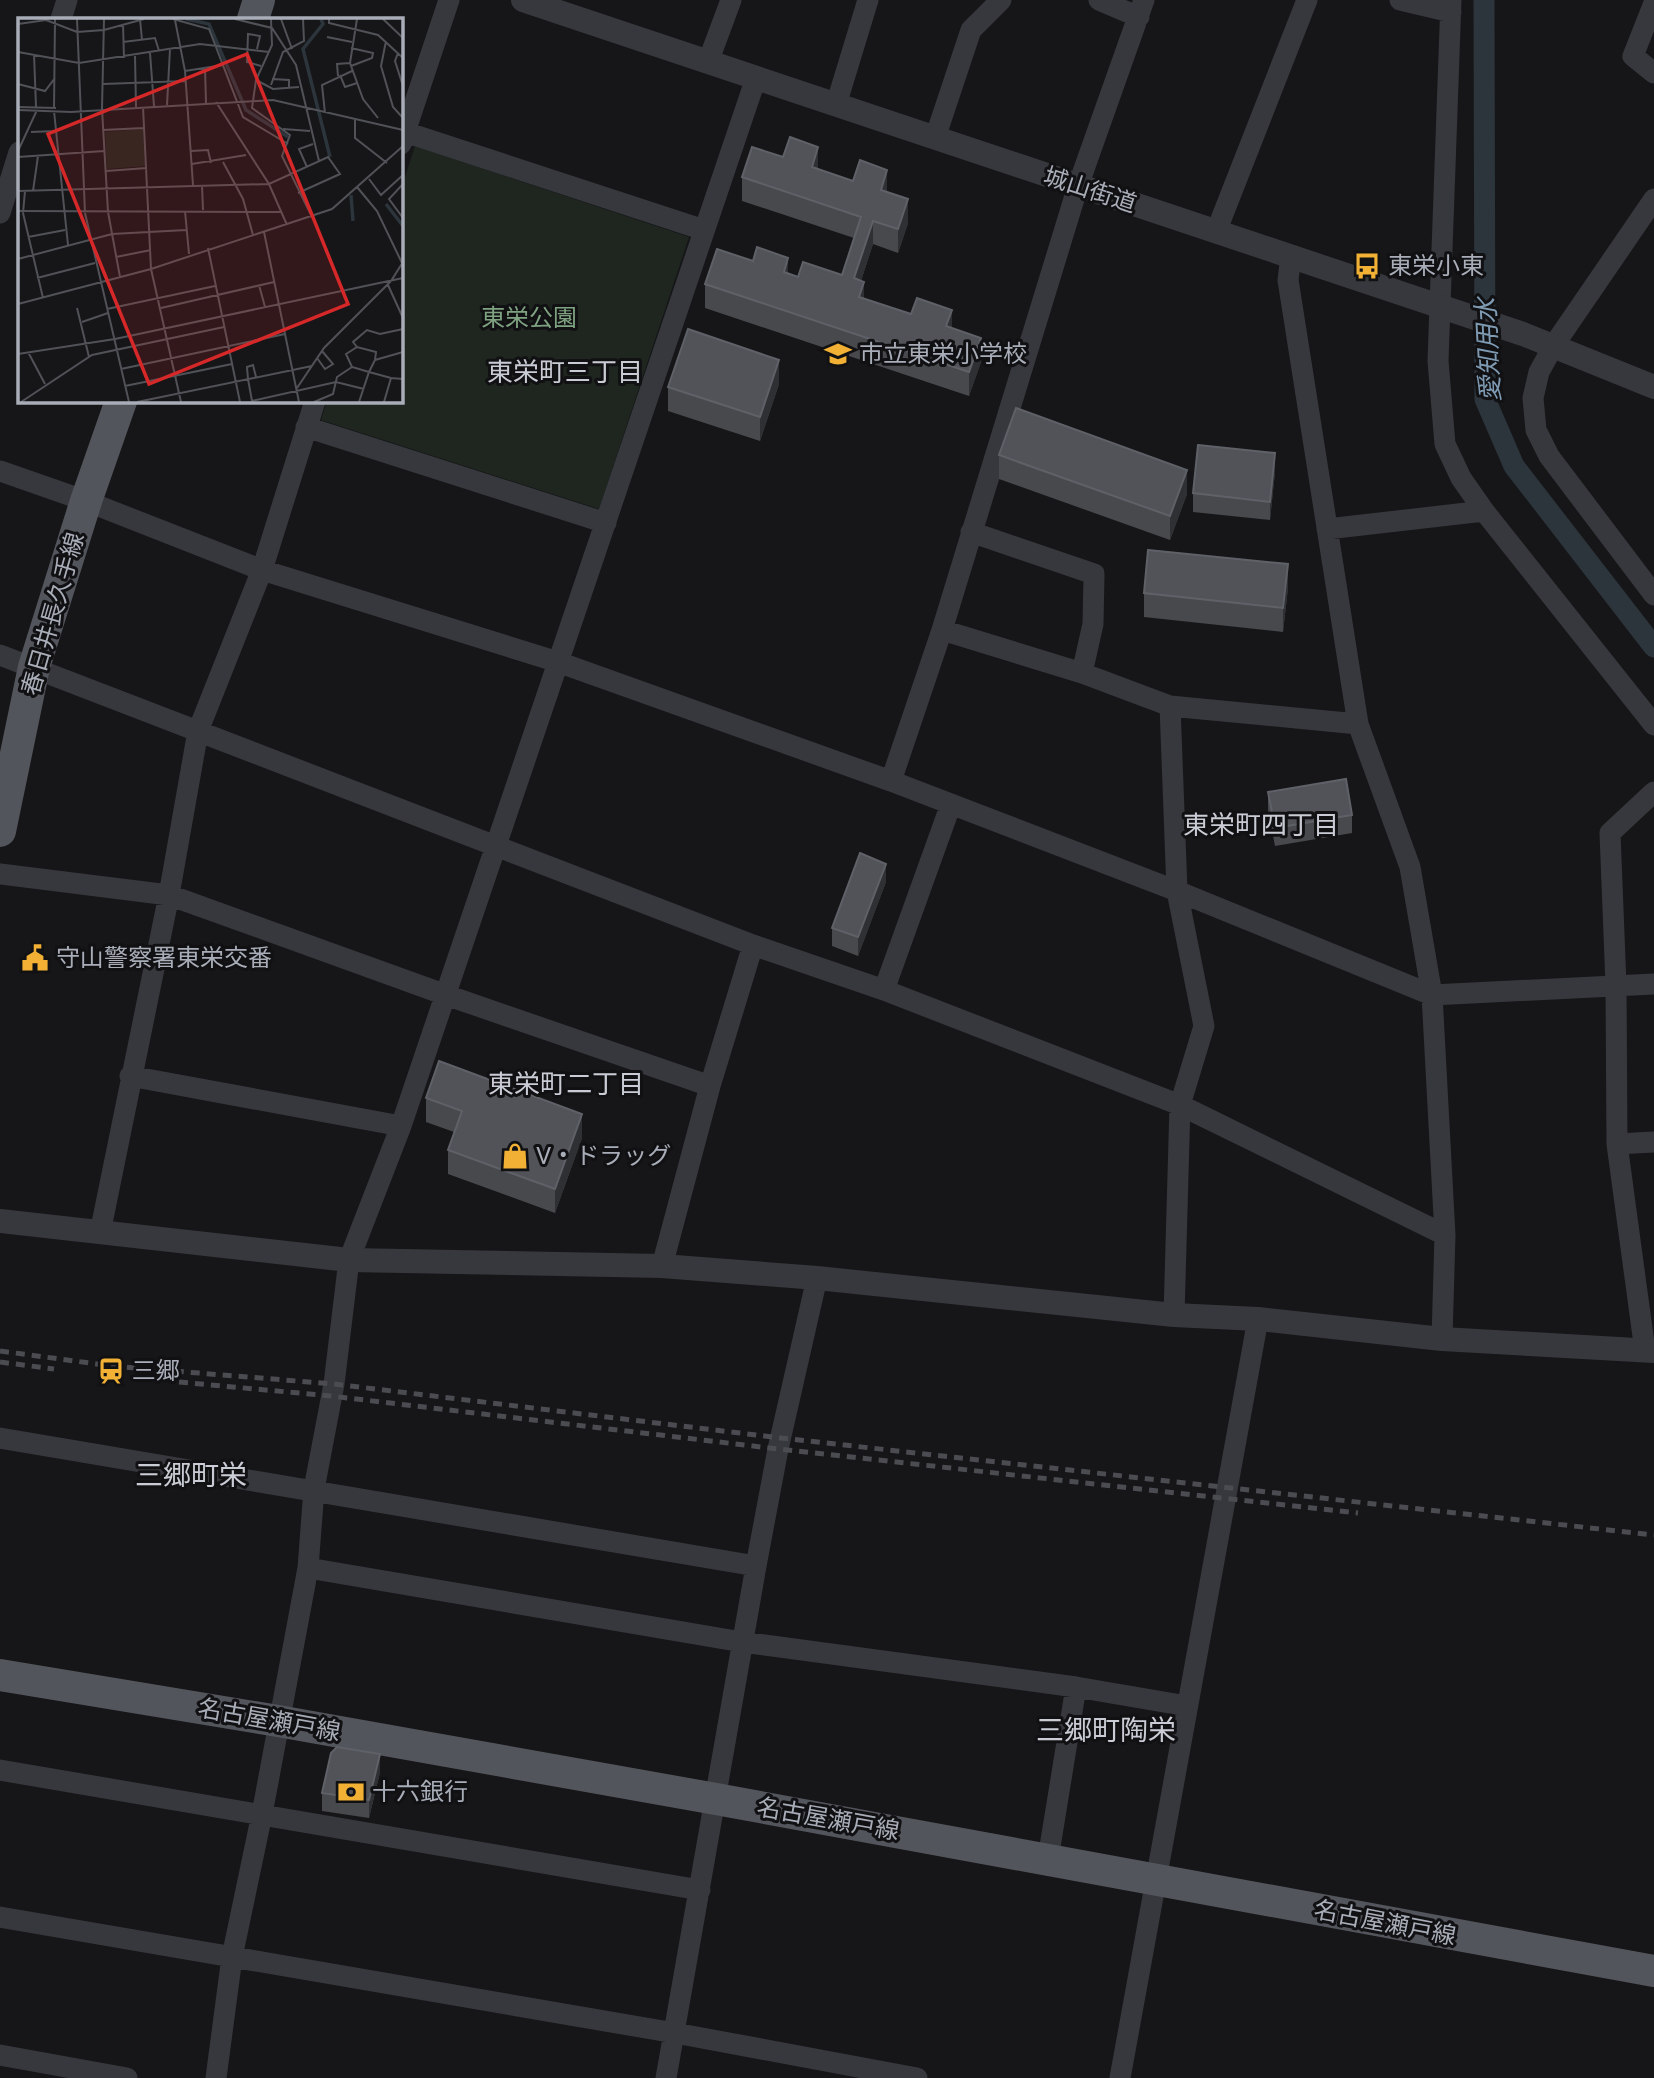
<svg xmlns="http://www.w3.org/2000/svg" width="1654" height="2078" viewBox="0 0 1654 2078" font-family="Roboto,'Noto Sans JP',sans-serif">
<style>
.green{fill:#1e261f}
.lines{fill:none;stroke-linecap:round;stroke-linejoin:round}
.canal{stroke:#2c353c;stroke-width:21}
.minor{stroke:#37383d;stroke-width:21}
.tertiary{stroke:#37383d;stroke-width:24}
.primary{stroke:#53555c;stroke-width:32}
.rail{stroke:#4a4c52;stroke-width:5;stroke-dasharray:9 7;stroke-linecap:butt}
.wall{fill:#47494d}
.shaded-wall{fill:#2f3033}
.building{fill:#525359;stroke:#5f6168;stroke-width:2}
.labels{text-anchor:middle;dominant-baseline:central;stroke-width:6;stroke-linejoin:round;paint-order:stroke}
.street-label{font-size:24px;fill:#a8adb8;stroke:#111113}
.poi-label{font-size:24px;fill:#a8adb8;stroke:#111113;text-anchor:start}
.park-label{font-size:24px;fill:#7fa381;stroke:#111113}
.water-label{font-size:26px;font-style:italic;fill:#7f9bb3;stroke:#111113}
.neighbourhood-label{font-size:26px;fill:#c9ccd4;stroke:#111113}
.quarter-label{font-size:28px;fill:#c9ccd4;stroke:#111113}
.inset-river{fill:none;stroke:#2c353c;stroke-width:3.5}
.inset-road{fill:none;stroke:#505258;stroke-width:2}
.view{fill:#d62828;fill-opacity:0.15;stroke:#d62828;stroke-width:3.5}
.inset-edge{fill:none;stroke:#a8adb8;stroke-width:3.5}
</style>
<rect width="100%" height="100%" fill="#161618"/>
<path class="green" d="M415,146L689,237L599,509L321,420L327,401H401V189Z"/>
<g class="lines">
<path class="canal" d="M1484,0L1485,399L1514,466L1654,647"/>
<path class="minor" d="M1099,0L1139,17
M1400,0L1451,12
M1451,0L1438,361L1445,444L1461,478L1484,511L1654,725
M1654,3L1633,56L1654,73
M61,19L67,0
M708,62L731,0
M836,105L868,0
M405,132L704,230
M935,138L971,30L1001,0
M401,144L449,0
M1654,199L1554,345L1539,372L1533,398L1536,430L1549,456L1654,595
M0,213L19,152
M1216,232L1307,0
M1291,256L1288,280L1358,724L1410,867L1432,995L1445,1235L1442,1339
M306,427L606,523
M0,471L86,501L262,570L558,662L891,781L1177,891L1432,995L1654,984
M1327,529L1484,511
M971,532L1094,574L1093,624L1082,673
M942,630L1082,673L1170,706L1358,724
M0,655L753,945L884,990L1180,1105L1445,1235
M1170,706L1177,891L1204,1026L1180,1105L1174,1315
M891,781L942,630L1078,186L1144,0
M0,874L169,895L446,995L710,1086
M884,990L951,804
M130,1076L401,1126
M1617,1144L1654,1142
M100,1233L169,895L198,731L262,570L315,401
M662,1266L710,1086L753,945
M1645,1351L1617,1144L1616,985L1610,833L1654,792
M0,1438L756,1566
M308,1568L742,1642L1076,1687L1187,1706
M0,1770L700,1890
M1048,1859L1076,1687
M0,1917L675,2033L917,2078
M0,2055L127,2078
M216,2078L232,1957L262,1814L308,1568L314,1489L334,1384L349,1260L401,1126L756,78
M666,2078L756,1566L778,1449L817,1278
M1120,2078L1258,1319"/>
<path class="tertiary" d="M523,0L1523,334L1654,387
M0,1221L349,1260L662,1266L817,1278L1174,1315L1258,1319L1442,1339L1654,1351"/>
<path class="primary" d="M253,19L259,0
M0,831L34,667L86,501L121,401
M0,1675L278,1721L716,1799L1654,1971"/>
<path class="rail" d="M0,1351L112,1366L334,1384L781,1438L1654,1535
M0,1362L54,1369
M179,1382L331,1396L778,1449L1358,1513"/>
</g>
<path class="wall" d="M818,169L887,192L908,223L898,253L873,244L861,281L864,299L952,328L981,362L969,396L705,308V284L753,261L798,277L842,275L854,238L742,201V177Z
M779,384L760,441L668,411V387Z
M999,455L1187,494L1170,540L999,479Z
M1275,472L1270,520L1193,512V493Z
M1288,588L1283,632L1144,617V593Z
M1268,792L1352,815V833L1275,846L1268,810Z
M886,882L858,956L832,946V928Z
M426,1098L582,1138L555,1213L448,1174V1150L454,1132L426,1122Z
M380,1772L369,1818L322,1811V1793Z"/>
<path class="shaded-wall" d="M818,147V171L812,167Z
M887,170V194L881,190Z
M908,199V223L898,253V229Z
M873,221V244L854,302V278Z
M788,258V282L784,272Z
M864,282V306L859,297Z
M952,310V334L946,326Z
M981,338V362L969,396V372Z
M779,360V384L760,441V417Z
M1275,453V472L1270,520V502Z
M1187,470V494L1170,540V516Z
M1288,564V588L1283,632V608Z
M886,864V882L858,956V937Z
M582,1114V1138L555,1213V1189Z
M380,1754V1772L369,1818V1800Z"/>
<path class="building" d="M790,137L818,147L812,167L853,181L860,160L887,170L881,190L908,199L898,229L873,221L854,278L864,282L859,297L911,314L917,298L952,310L946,326L981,338L969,372L705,284L717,249L753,261L757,247L788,258L784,272L798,277L803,262L842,275L861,217L742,177L752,147L783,157Z
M688,329L779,360L760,417L668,387Z
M1016,408L1187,470L1170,516L999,455Z
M1198,445L1275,453L1270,502L1193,493Z
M1148,550L1288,564L1283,608L1144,593Z
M1346,779L1352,815L1275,828L1268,792Z
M860,853L886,864L858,937L832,928Z
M439,1061L582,1114L555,1189L448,1150L462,1111L426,1098Z
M337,1747L380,1754L369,1800L322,1793L331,1753Z"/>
<defs>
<g id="bus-bare" transform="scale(2.1)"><path d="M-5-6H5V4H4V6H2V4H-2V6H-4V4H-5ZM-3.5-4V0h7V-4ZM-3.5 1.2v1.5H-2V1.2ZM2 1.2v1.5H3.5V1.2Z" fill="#f2b134" stroke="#111113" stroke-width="2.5" paint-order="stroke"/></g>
<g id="school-bare" transform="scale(2.1)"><path d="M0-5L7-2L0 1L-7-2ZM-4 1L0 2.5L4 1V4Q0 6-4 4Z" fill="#f2b134" stroke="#111113" stroke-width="2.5" paint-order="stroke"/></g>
<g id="civic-bare" transform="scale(2.1)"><path d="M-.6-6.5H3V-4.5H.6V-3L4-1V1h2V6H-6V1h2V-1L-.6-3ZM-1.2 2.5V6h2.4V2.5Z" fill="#f2b134" stroke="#111113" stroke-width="2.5" paint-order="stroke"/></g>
<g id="shop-bare" transform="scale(2.1)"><path d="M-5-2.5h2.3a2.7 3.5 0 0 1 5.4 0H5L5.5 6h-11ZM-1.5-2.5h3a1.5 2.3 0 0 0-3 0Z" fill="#f2b134" stroke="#111113" stroke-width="2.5" paint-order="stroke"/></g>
<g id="station-bare" transform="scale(2.1)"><path d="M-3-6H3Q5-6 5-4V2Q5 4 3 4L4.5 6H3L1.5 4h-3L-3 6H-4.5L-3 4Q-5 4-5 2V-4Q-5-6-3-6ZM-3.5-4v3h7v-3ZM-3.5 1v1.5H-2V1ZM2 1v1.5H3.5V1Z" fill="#f2b134" stroke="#111113" stroke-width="2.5" paint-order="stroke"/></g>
<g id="bank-bare" transform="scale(2.1)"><path d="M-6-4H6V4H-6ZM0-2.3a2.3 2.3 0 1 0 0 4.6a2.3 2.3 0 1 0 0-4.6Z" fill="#f2b134" stroke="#111113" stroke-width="2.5" paint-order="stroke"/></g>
</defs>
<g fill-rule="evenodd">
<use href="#bus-bare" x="1367" y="266"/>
<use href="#school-bare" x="838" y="354"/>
<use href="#civic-bare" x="35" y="958"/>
<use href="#shop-bare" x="515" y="1156"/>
<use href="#station-bare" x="111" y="1371"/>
<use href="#bank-bare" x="351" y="1792"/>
</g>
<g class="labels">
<g class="street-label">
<text transform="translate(1090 190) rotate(18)">城山街道</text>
<text transform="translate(53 614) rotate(-74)">春日井長久手線</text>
<text transform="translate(269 1720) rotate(10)">名古屋瀬戸線</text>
<text transform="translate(828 1819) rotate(10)">名古屋瀬戸線</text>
<text transform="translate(1385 1923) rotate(11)">名古屋瀬戸線</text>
</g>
<g class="poi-label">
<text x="1388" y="266">東栄小東</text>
<text x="859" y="354">市立東栄小学校</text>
<text x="56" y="958">守山警察署東栄交番</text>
<text x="536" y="1156">V・ドラッグ</text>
<text x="132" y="1371">三郷</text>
<text x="372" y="1792">十六銀行</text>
</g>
<g class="park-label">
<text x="529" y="318">東栄公園</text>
</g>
<g class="water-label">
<text transform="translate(1488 350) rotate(-93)">愛知用水</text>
</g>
<g class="neighbourhood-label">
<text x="565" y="372">東栄町三丁目</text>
<text x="1261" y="825">東栄町四丁目</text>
<text x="566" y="1084">東栄町二丁目</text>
</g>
<g class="quarter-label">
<text x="191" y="1475">三郷町栄</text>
<text x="1106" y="1730">三郷町陶栄</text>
</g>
</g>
<g transform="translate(18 18)">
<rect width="385" height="385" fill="#161618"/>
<path d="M125,111L127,148L89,151L87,114Z" fill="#1e261f"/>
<path class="inset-river" d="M168,1L191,6L228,92L270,119M303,1L305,6L285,31L312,139M333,177L335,203M368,186L385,208"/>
<path class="inset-road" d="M59,1L67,195L111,384M86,1L84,91L90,194L102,259M122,1L124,22M155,1L191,11L225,99L270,126M217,1L254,10L278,47L301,143M253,1L254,27L238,62L234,90L272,117L264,138L294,199M263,1L274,31M311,1V5L360,17L385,40M339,1L332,45L345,81L360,100M365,1L385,20M157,2L167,53L175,167M0,6L28,2L59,14L86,12L126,1M105,6L106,40M309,19L334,24M368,23L363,48L375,89L385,100M105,24L137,20L141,33M239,31L242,18L230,16L229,44L243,48M0,34L61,45L182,26L251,34M132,35L136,88M380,35L377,43L385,68M16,36L18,89M117,38L118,89M333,48L354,40L355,35L333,30M187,50L188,85M167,53L205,47M322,57L327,69L339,65M320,58L319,46L332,45M254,61L271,62V71M238,62L255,71L281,69M0,66L27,73L37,60M85,66L168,63M253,67L265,34L286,23L285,1M198,84L251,166L269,207M149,87L152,31M0,89L38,90M125,89L133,251L163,384M36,90L37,1M0,92L53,94L255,82L385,112M36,93L50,227M307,95L304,67L334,53M337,102V120L369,145M265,111L292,113M85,112L126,110M13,114L38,113M0,133L19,92M173,133L190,132L193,145M0,139L86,133M205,144L225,181L235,217M174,146L228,137M289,149L281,131L295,126M88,153L129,150M351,161L363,177L385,157M385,166L371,181L385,200M184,167L185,192M339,169L359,193L384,245M0,173L251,166L310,139L322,156L280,175M7,173L5,195L25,280M15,173L20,138M0,193L264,194M167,193L171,236M246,214L281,384M10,219L47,212M190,230L222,384M98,239L133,232M0,241L94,216L168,212M19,260L77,245M241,267L247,289M370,267L385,300M0,286L133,251L314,191L385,128M59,290L71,339M143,290L256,264M89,291L197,268M64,304L90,295M339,329L335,324L349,312L362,316L385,311M10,334L27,366M0,336L97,321L385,260M299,340L307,351L315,346L304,333M357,342L385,334M103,351L267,316M230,361L234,383L318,364L346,371M230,361L229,349L235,347L238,359M107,368L214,346M279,370L306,330L373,263L385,244M3,384L74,337L206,309M119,384L294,348M296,384L315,376L319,359L334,349M341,384L351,354L357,342L358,334L339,329L328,336L334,349L351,354L373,360L385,361M366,384L373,360"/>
<path class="view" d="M229,36L330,286L131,366L30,116Z"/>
<rect width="385" height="385" class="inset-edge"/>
</g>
</svg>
